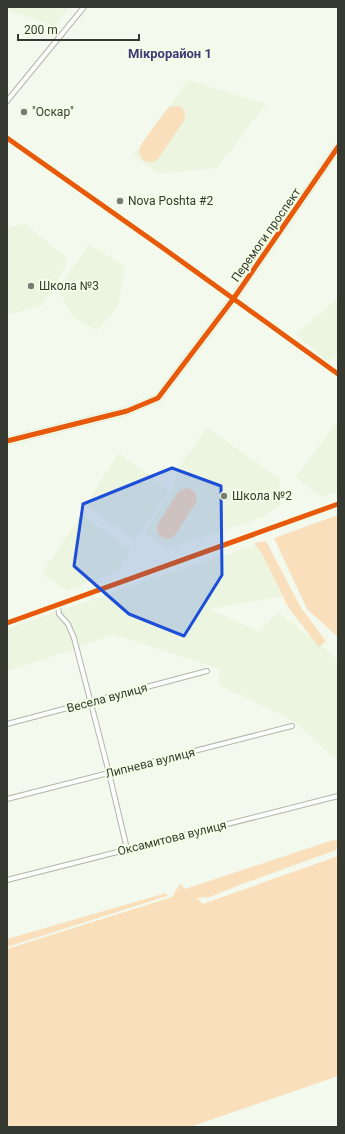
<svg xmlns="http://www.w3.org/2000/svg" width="345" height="1134" viewBox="0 0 345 1134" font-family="Roboto,sans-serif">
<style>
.built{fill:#ebf5df}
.green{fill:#fadfbc}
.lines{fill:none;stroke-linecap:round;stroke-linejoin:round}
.street-casing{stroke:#b1b6ac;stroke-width:6}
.secondary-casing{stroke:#b1b6ac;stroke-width:8}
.street{stroke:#fdfefc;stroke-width:4}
.secondary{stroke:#fdfefc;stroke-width:6}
.cycleway-casing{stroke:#f3fee7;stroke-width:8}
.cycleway{stroke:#e8590c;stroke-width:5}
.marked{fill:#1d4ed8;fill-opacity:0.2;stroke:#1d4ed8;stroke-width:3;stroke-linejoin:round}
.poi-dot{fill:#787c72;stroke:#f3fee7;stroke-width:1.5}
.labels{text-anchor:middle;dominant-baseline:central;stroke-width:4;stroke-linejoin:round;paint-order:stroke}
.poi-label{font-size:12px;fill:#353930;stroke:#f3fee7;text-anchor:start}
.street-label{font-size:12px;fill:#353930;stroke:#f3fee7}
.neighbourhood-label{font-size:13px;font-weight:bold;fill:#413a76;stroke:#f3fee7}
</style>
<rect width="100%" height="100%" fill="#f3f9ec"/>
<path class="built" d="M7,7H70L54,26L7,10Z
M188,80L266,104L217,168L158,173L133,155Z
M25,224L66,257V267L42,305L7,315V228Z
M89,244L125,267L118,306L97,330L73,317L58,289Z
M338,298V358L326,360L296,334Z
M338,421V492L321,497L296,477Z
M207,428L279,478L281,505L263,517L168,549L145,533L174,487L177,470Z
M119,453L169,491L135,540L85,505Z
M81,515L131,550L118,571L66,591L42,573Z
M262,543L284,596L209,609L259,632L278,612L338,659V762L296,722L219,685L220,669L113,634L63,653L7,671V629L157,577Z"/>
<path class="green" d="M176,106H179L184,110L185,119L183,122L158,159C149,166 137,160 140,148C144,139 161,118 167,109L170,107Z
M186,488L190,489L195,492L197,500L195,504L175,535C169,540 163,540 158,534L157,526L159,522L178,492Z
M338,515V637L307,609L274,538Z
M266,541L301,608L326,641L319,647L288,607L263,555L254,543Z
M333,840L338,841L336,850L242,884L210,897L197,898L203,904L338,856V1076L190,1127H7V949L172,897L180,884L185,889Z
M166,893L167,896L7,947V939Z"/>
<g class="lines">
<g class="street-casing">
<path id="street" d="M7,101L84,7
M7,138L163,248L338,374
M58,605L59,614L68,624L74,638L109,773L127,849
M7,623L338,504
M7,724L207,671
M7,799L292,726
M7,880L338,796"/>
</g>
<g class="secondary-casing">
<path id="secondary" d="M7,441L127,411L158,398L234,298L338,147"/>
</g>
<use href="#street" class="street"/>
<use href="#secondary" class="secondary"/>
<g class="cycleway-casing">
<path id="cycleway" d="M7,138L163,248L338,374
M7,441L127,411L158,398L234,298L338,147
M7,623L338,504"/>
</g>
<use href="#cycleway" class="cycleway"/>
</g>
<path class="marked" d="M172,468L221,486L222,575L184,636L129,614L74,566L83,504Z"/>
<g class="poi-dot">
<circle cx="24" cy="112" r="4"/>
<circle cx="120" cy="201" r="4"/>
<circle cx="31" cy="286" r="4"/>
<circle cx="224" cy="496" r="4"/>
</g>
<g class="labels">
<g class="poi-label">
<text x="32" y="112">"Оскар"</text>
<text x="128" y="201">Nova Poshta #2</text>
<text x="39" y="286">Школа №3</text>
<text x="232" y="496">Школа №2</text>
</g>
<g class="street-label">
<text transform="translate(266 235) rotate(-55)">Перемоги проспект</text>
<text transform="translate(107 698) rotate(-15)">Весела вулиця</text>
<text transform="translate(150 763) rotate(-14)">Липнева вулиця</text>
<text transform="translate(172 838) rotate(-14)">Оксамитова вулиця</text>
</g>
<g class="neighbourhood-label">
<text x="170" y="53">Мікрорайон 1</text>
</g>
</g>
<rect width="345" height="1134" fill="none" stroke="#353930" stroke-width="16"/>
<path d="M18 34v6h121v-6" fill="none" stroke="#353930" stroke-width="2"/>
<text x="24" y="34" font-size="12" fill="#353930" stroke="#f3fee7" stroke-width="3" paint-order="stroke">200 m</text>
</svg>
